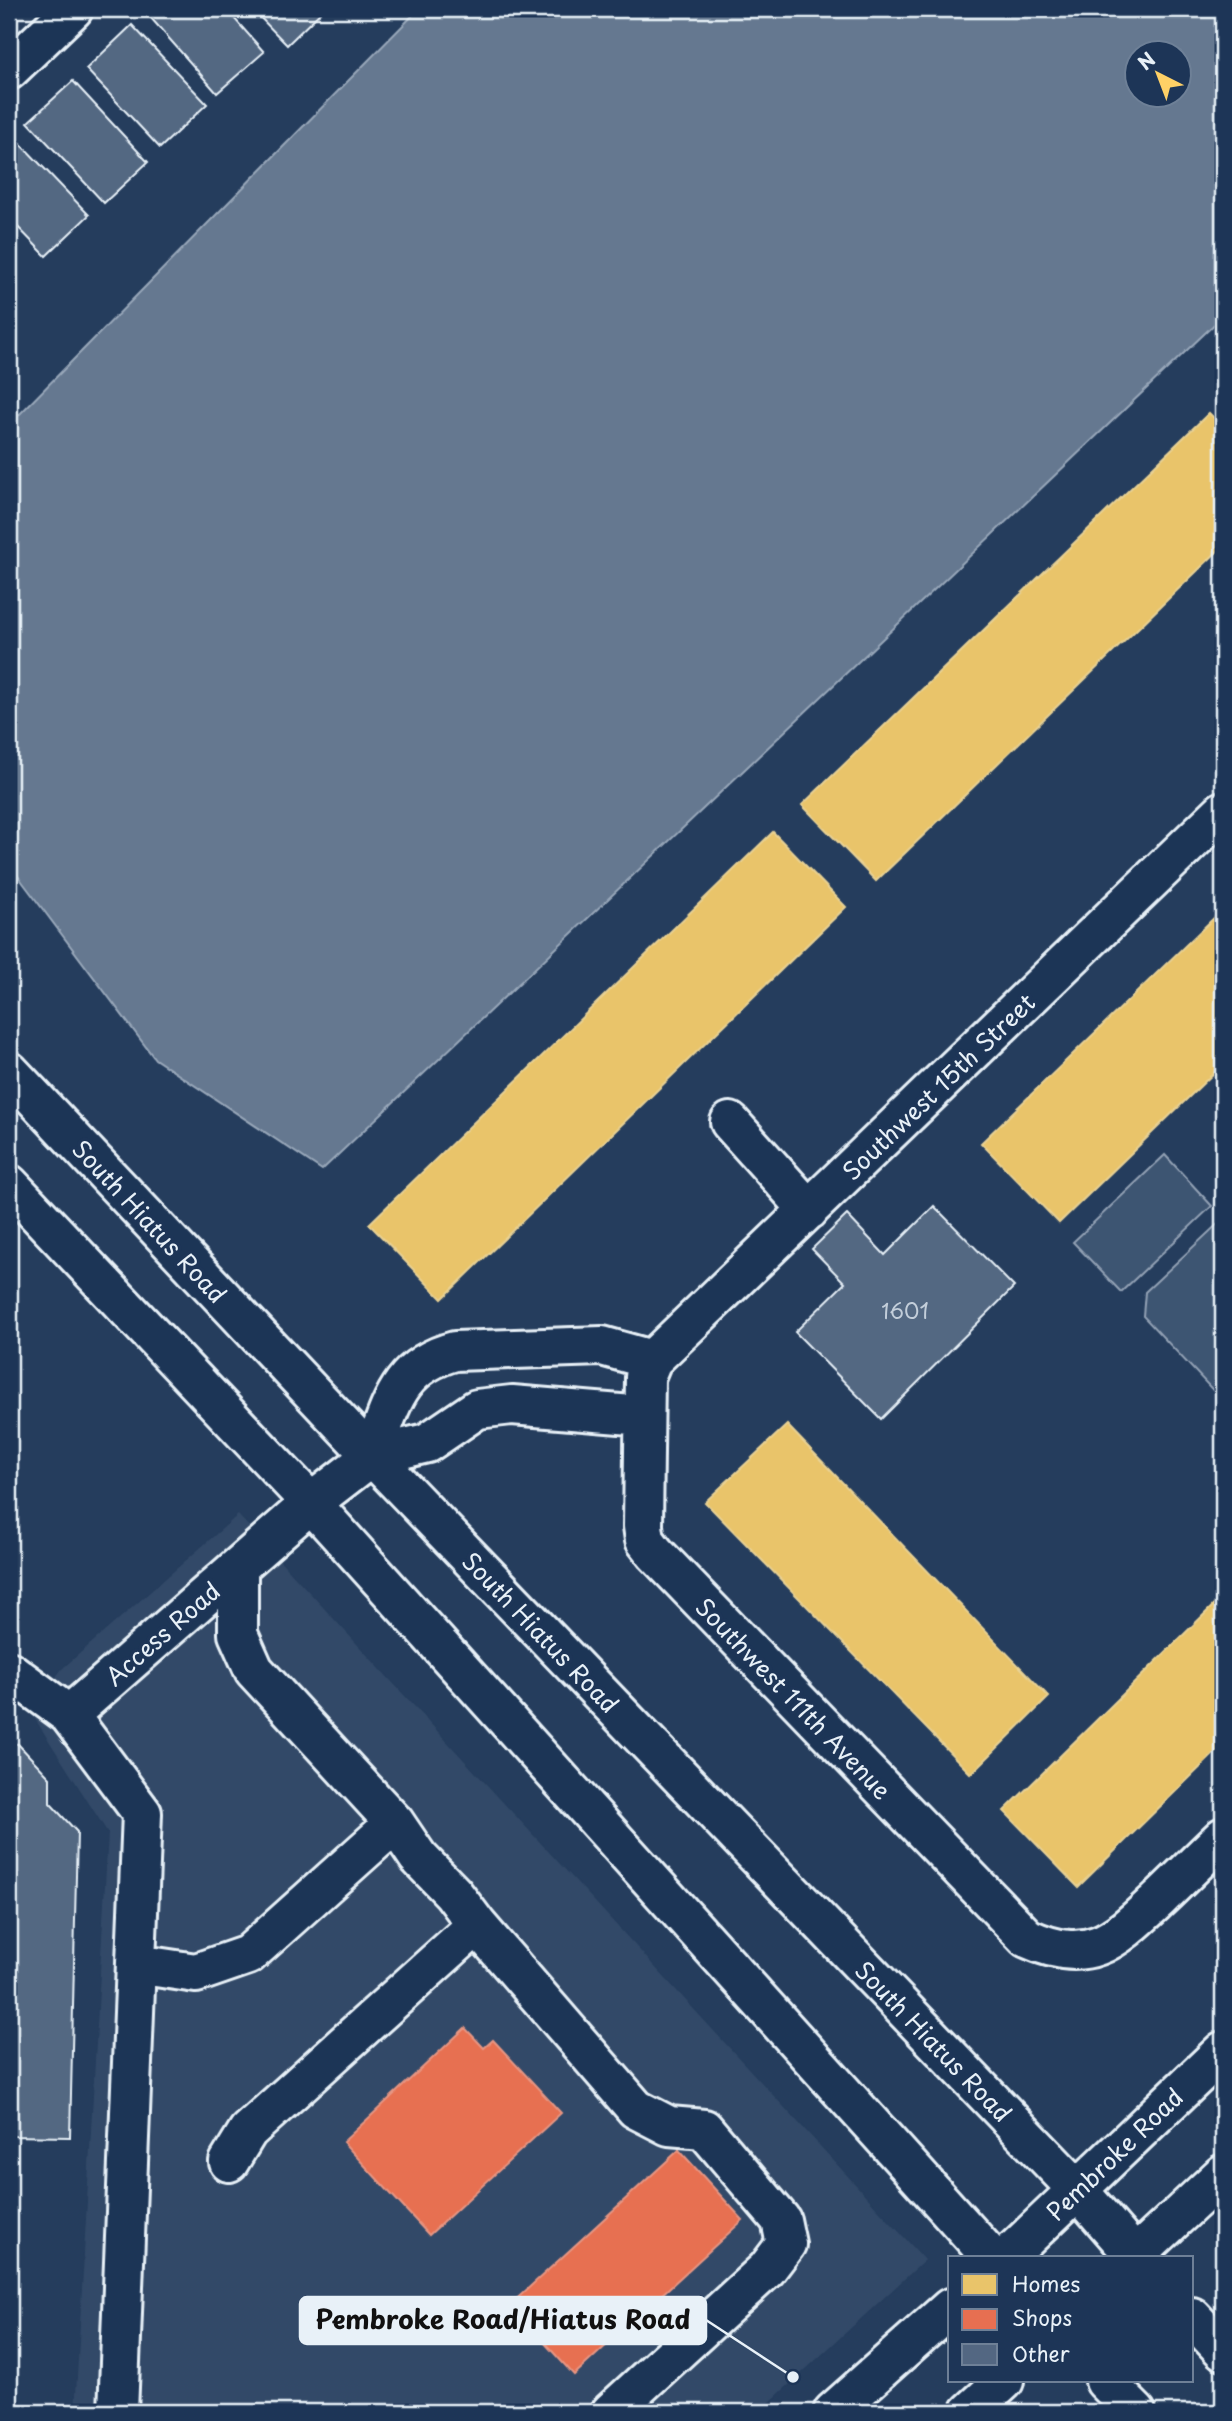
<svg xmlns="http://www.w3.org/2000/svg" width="1232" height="2421" viewBox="0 0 1232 2421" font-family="'Playpen Sans',sans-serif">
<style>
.built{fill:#334a68}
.green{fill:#3e5472;stroke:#93a2b5;stroke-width:2}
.water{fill:#657890;stroke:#99a8ba;stroke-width:2;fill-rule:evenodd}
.homes{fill:#e9c46a;stroke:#e9d295;stroke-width:2}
.shops{fill:#e76f51;stroke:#e79683;stroke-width:2}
.building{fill:#536782;stroke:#e8f1f8;stroke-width:2}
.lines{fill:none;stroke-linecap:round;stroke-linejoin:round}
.minor-casing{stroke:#e8f1f8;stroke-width:44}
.major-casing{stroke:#e8f1f8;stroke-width:44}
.minor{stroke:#1d3557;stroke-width:38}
.major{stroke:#1d3557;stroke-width:38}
.labels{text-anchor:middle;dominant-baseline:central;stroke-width:7;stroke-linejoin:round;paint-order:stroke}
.number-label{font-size:21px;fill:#c3ceda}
.street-label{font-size:24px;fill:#e8f1f8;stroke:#1d3557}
.leader{fill:none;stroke:#e8f1f8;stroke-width:2.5}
.callout-dot{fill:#e8f1f8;stroke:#1d3557;stroke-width:2.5}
.callout{fill:#e8f1f8;stroke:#e8f1f8;stroke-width:2.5}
.callout-label{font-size:26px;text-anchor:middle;font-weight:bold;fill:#111}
</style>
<rect width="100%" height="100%" fill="#253d5d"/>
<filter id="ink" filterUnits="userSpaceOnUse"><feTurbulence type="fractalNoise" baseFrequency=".0143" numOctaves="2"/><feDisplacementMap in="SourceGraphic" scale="14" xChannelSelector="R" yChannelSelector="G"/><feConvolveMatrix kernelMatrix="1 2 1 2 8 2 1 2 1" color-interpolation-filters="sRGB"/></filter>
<g filter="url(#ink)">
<path class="built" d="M238,1515L925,2260L759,2412H75L108,1833L30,1711L62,1669Z"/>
<path class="green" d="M1165,1155L1212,1206L1121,1292L1073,1242Z
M1223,1219V1401L1143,1316L1145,1292Z"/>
<path class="water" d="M419,9H1223V316L322,1170L155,1059L9,864V425ZM1138,52H1180V94H1138Z"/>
<path class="homes" d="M1209,413L1223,427V546L876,881L802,805Z
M773,832L846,907L442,1299L369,1224Z
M1223,909V1064L1059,1223L981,1143Z
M787,1425L1049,1697L971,1774L705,1502Z
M1223,1596V1745L1078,1887L1004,1811Z"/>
<path class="shops" d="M465,2028L484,2048L493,2040L561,2113L429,2235L343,2142Z
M679,2150L743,2220L574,2375L510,2305Z"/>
<path class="building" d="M143,9H226L264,52L217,93Z
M252,9H324L287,45Z
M132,25L207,104L160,148L86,69Z
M73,81L148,162L104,203L28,122Z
M19,142L89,215L46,256L9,218V151Z
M934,1206L1014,1287L881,1419L795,1332L845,1283L812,1249L847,1215L885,1255Z
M9,1743L18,1744L50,1778V1803L77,1832L70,2137L9,2136Z"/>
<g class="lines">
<g class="minor-casing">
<path id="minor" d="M9,70L73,9
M1223,811L652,1360L645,1377L643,1526L645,1540L655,1553L1027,1938C1090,1967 1115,1940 1160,1898C1181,1878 1202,1857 1223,1837
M730,1122L809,1210
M372,1456C391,1406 397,1366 455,1351L602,1346L652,1360
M238,1567V1634L254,1670L395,1823L418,1857L453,1893L477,1925L636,2109L669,2126L704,2129L781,2220L786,2244L767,2269L611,2412
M9,1671L69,1715L311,1503L372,1456L427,1443L477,1409L512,1405L644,1416
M69,1715L142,1813L118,2412
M136,1964L196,1973L248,1955L395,1823
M229,2162L248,2131L477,1925"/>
</g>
<g class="major-casing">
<path id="major" d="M9,1071L372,1456L1077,2189L1137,2258
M9,1184L311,1503L992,2258
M1006,2258L1223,2051
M1133,2258L1223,2174
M1192,2317L1223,2350
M1105,2381L1136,2412
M833,2412L950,2308
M970,2412L1004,2381"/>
</g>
<use href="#minor" class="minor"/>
<use href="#major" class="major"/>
</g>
</g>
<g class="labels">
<g class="number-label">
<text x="905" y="1310">1601</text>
</g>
<g class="street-label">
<text transform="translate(938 1086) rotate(-44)">Southwest 15th Street</text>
<text transform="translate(150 1221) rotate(47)">South Hiatus Road</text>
<text transform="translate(541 1632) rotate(46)">South Hiatus Road</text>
<text transform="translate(162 1633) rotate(-41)">Access Road</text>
<text transform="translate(794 1698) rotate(46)">Southwest 111th Avenue</text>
<text transform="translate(934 2041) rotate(46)">South Hiatus Road</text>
<text transform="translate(1114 2154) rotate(-44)">Pembroke Road</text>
</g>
</g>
<path class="leader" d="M793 2377L706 2320"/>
<circle class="callout-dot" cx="793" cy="2377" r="7"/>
<rect class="callout" x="300" y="2297" width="406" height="47" rx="7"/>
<g class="callout-label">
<text x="503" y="2329">Pembroke Road/Hiatus Road</text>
</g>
<rect width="1232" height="2421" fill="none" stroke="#1d3557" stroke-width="35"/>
<rect x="18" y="18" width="1197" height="2386" fill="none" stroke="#e8f1f8" stroke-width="2.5" filter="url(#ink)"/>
<rect x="948" y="2256" width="245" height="126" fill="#1d3557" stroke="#6e8097" stroke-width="2"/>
<rect x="962" y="2274" width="35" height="21" fill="#e9c46a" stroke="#6e8097" stroke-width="2"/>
<text x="1012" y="2292" font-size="21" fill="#e8f1f8">Homes</text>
<rect x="962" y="2309" width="35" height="21" fill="#e76f51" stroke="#6e8097" stroke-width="2"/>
<text x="1012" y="2326" font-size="21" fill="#e8f1f8">Shops</text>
<rect x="962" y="2344" width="35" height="21" fill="#536782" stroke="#6e8097" stroke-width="2"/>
<text x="1012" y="2362" font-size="21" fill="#e8f1f8">Other</text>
<g transform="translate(1158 74) rotate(318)"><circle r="33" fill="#1d3557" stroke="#6e8097" stroke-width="2"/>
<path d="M0-5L12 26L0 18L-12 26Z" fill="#ffd166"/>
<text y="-10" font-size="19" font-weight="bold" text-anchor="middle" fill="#e8f1f8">N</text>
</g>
</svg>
